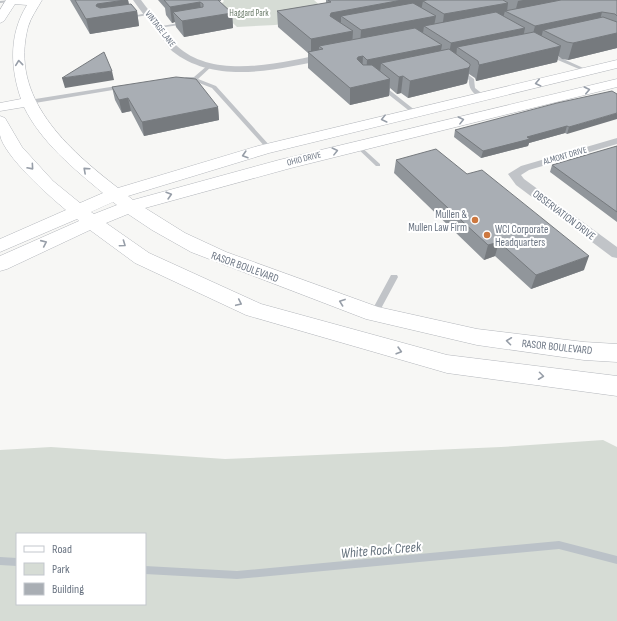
<svg xmlns="http://www.w3.org/2000/svg" width="617" height="621" viewBox="0 0 617 621" font-family="'Sofia Sans Condensed',sans-serif">
<style>
.green{fill:#d6dcd5;fill-rule:evenodd}
.lines{fill:none;stroke-linecap:round;stroke-linejoin:round}
.stream{fill:#bbc2c8;fill-rule:evenodd}
.secondary-casing{stroke:#b4b7bc;stroke-width:1}
.lane{fill:#c1c4c8;fill-rule:evenodd}
.street{fill:#c1c4c8;fill-rule:evenodd}
.secondary{fill:#fff;fill-rule:evenodd}
.wall{fill:#91969b}
.shaded-wall{fill:#767a7e}
.building{fill:#a9aeb4;stroke:#767a7e}
.oneway{stroke:#979ea8}
.poi-dot{fill:#cd783f;stroke:#fff;stroke-width:1.5}
.labels{text-anchor:middle;dominant-baseline:central;stroke-width:4;stroke-linejoin:round;paint-order:stroke}
.far-park-label{font-size:9px;fill:#697a68;stroke:#fff}
.far-street-label{font-size:9px;fill:#6a7482;stroke:#fff}
.poi-label{font-size:11px;fill:#6a7482;stroke:#fff;text-anchor:end}
.street-label{font-size:11px;fill:#6a7482;stroke:#fff}
.near-water-label{font-size:14px;font-style:italic;fill:#66737e;stroke:#fff}
</style>
<rect width="100%" height="100%" fill="#f7f7f5"/>
<path class="green" d="M223,0H314L325,10L316,19L275,25L237,27L217,8L224,1Z
M603,440L617,447V621H0V450L51,447L225,459L501,447ZM17,534H145V604H17Z"/>
<g class="lines">
<path class="stream" d="M559,541L617,556V564L559,549L237,579L145,574V566L237,571Z
M0,557L17,558V566L0,565Z"/>
<g class="secondary-casing">
<path id="secondary" d="M6,0H42C37,9 31,17 28,27C9,98 68,149 118,188L258,146L617,60V68L269,153L128,196L133,200L279,160L617,79V87L291,168L145,208L185,233L226,252L378,307L477,329L584,342L617,344V362L584,360L477,345L366,319L191,252L152,230L128,214L106,223L149,253L261,304L447,355L617,376V396L447,373L246,315L135,263L90,230L7,269L0,271V256L79,221L77,219L0,252V239L66,210C49,196 4,156 0,135C0,129 0,122 0,116L5,118L22,147L53,181L80,203L103,193C74,169 41,142 24,107L0,111V103L21,99C10,67 9,34 27,5L15,4L4,21L0,23V10ZM113,202L117,205L94,214L91,212Z"/>
</g>
<path class="lane" d="M12,0V2L0,3V1Z
M148,13L150,14L149,15L128,18L126,17Z
M185,22L187,23V24L158,28L156,27Z
M546,53H550L590,71L586,72L546,55Z
M208,65L212,66L198,79L216,86L271,147V149H267L212,88L194,81H186L183,79L186,77H194Z
M458,70H462L474,79L475,88L484,95V97C475,97 468,89 469,80L458,72Z
M123,85L126,87L125,88L29,104L26,102L29,100Z
M379,85H383L416,111V113H412L379,87Z
M358,144L380,164V166H376L356,147L355,146Z
M391,275H397L398,277L377,316H371L370,314Z"/>
<path class="street" d="M133,0H141C148,10 156,19 164,29C168,34 172,41 177,46C215,81 283,62 328,53L332,56L328,59C279,69 216,86 172,51C167,46 163,39 159,34C151,23 141,12 133,0Z
M617,138V144L529,170L521,175L524,179L617,247V258L612,257L516,185L508,174L521,166Z"/>
<use href="#secondary" class="secondary"/>
</g>
<path class="wall" d="M70,0H128L129,4L137,11L139,26L90,34Z
M158,0H221V1H219L232,13L233,28L184,37L176,27L175,22L172,23L166,15L165,8Z
M326,0H617V48L568,60L562,59L558,56L557,62L476,81L475,78L469,74L467,83L465,84L408,98L401,93L397,94L390,88L389,96L350,105L308,68V53L278,27L277,11L326,3Z
M112,87L218,107L219,120L144,136L131,111L122,113L115,100Z
M612,91L567,134L565,133L529,143L528,146L481,158L454,137L455,130Z
M617,146V222L550,172L552,165Z
M396,160L584,270L531,289L495,256L484,260L394,173Z"/>
<path class="shaded-wall" d="M125,0H128L130,12L137,11L139,26L90,34L86,19L97,4Z
M402,0H470L423,1L421,11L341,16V27L330,16L331,13Z
M523,0H571L569,6L514,16L518,1Z
M200,2L202,18L173,12L175,22L172,23L170,7Z
M508,3L507,12L505,11L503,18L442,30L444,14Z
M602,12L598,28L543,30L541,39L531,41L535,26Z
M232,13L233,28L184,37L182,21Z
M436,16L433,31L424,26L423,33L360,45L361,30Z
M525,28L522,43L457,47L456,58L448,59L451,43Z
M353,31L352,47L323,49L319,46V53L311,54V39Z
M617,33V48L568,60L573,43Z
M442,45L439,61L381,63L380,74L366,76L367,60Z
M561,46L557,62L476,81L479,65Z
M363,56L362,73L357,59L358,57Z
M470,66L467,83L465,84L408,98L410,81Z
M112,71L114,80L65,88L62,78Z
M403,76L401,93L397,94L399,77Z
M390,79L389,96L350,105V88Z
M128,98L131,111L122,113L119,100Z
M218,107L219,120L144,136L142,122Z
M617,113V119L567,134L569,127Z
M567,126L565,133L529,143L528,146L481,158L483,151L527,137Z
M499,242L495,256L484,260L488,245Z
M589,256L584,270L531,289L536,275Z"/>
<path class="building" d="M75,0H125L97,4L96,6L100,8L131,4L137,11L86,19Z
M164,0H218L232,13L182,21L173,12L203,7V4L200,2L170,7Z
M328,0H402L331,13L330,16L353,31L311,39L277,11L331,2Z
M427,0H503L508,3L444,14L423,1Z
M561,0H617V16L615,14L602,12L535,26L505,11Z
M413,3L436,16L361,30L341,16Z
M496,12L525,28L451,43L424,26Z
M603,17L617,22V33L573,43L567,42L543,30Z
M415,28L442,45L367,60L363,56L358,57L357,59L363,65H372L390,79L350,88L308,52L323,49L319,46Z
M534,32L561,46L479,65L478,61L457,47Z
M449,49L470,64V66L468,68L410,81L403,76L399,77L381,63Z
M104,52L112,71L62,78Z
M176,77L196,79L218,107L142,122L128,98L119,100L112,87Z
M612,91L617,94V113L569,127L567,126L527,137L530,139L483,151L455,130L557,103Z
M617,146V212L552,165Z
M436,149L467,174L482,170L589,256L536,275L499,242L488,245L396,160Z"/>
<defs><path id="oneway-chevron" d="M-2-3.5L2.5 0L-2 3.5" fill="none" stroke-width="1.6" stroke-linecap="round" stroke-linejoin="round"/></defs>
<g class="oneway">
<use href="#oneway-chevron" transform="translate(19 63) rotate(-96)"/>
<use href="#oneway-chevron" transform="translate(538 83) rotate(167)"/>
<use href="#oneway-chevron" transform="translate(587 90) rotate(-13)"/>
<use href="#oneway-chevron" transform="translate(384 119) rotate(166)"/>
<use href="#oneway-chevron" transform="translate(461 120) rotate(-14)"/>
<use href="#oneway-chevron" transform="translate(335 151) rotate(-14)"/>
<use href="#oneway-chevron" transform="translate(245 155) rotate(163)"/>
<use href="#oneway-chevron" transform="translate(31 167) rotate(49)"/>
<use href="#oneway-chevron" transform="translate(86 170) rotate(-138)"/>
<use href="#oneway-chevron" transform="translate(169 195) rotate(-16)"/>
<use href="#oneway-chevron" transform="translate(44 243) rotate(-24)"/>
<use href="#oneway-chevron" transform="translate(123 244) rotate(35)"/>
<use href="#oneway-chevron" transform="translate(342 302) rotate(-160)"/>
<use href="#oneway-chevron" transform="translate(239 303) rotate(25)"/>
<use href="#oneway-chevron" transform="translate(509 341) rotate(-173)"/>
<use href="#oneway-chevron" transform="translate(399 351) rotate(16)"/>
<use href="#oneway-chevron" transform="translate(541 376) rotate(7)"/>
</g>
<g class="poi-dot">
<circle cx="475" cy="220" r="4"/>
<circle cx="487" cy="235" r="4"/>
</g>
<g class="labels">
<g class="far-park-label">
<text x="249" y="13">Haggard Park</text>
</g>
<g class="far-street-label">
<text transform="translate(160 29) rotate(52)">VINTAGE LANE</text>
<text transform="translate(565 156) rotate(-16)">ALMONT DRIVE</text>
<text transform="translate(304 159) rotate(-14)">OHIO DRIVE</text>
</g>
<g class="poi-label">
<text x="467" y="214">Mullen &amp;<tspan x="467" dy="13">Mullen Law Firm</tspan></text>
<text x="495" y="229" text-anchor="start">WCI Corporate<tspan x="495" dy="13">Headquarters</tspan></text>
</g>
<g class="street-label">
<text transform="translate(564 215) rotate(37)">OBSERVATION DRIVE</text>
<text transform="translate(245 267) rotate(20)">RASOR BOULEVARD</text>
<text transform="translate(557 347) rotate(6)">RASOR BOULEVARD</text>
</g>
<g class="near-water-label">
<text transform="translate(381 550) rotate(-5)">White Rock Creek</text>
</g>
</g>
<rect x="16" y="533" width="130" height="72" fill="#ffffff" stroke="#c3c7cd"/>
<rect x="24" y="546" width="20" height="6" fill="#ffffff" stroke="#c3c7cd"/>
<text x="52" y="553" font-size="12" fill="#6a7482">Road</text>
<rect x="24" y="563" width="20" height="12" fill="#d6dcd5" stroke="#c3c7cd"/>
<text x="52" y="573" font-size="12" fill="#6a7482">Park</text>
<rect x="24" y="583" width="20" height="12" fill="#a9aeb4" stroke="#c3c7cd"/>
<text x="52" y="593" font-size="12" fill="#6a7482">Building</text>
</svg>
